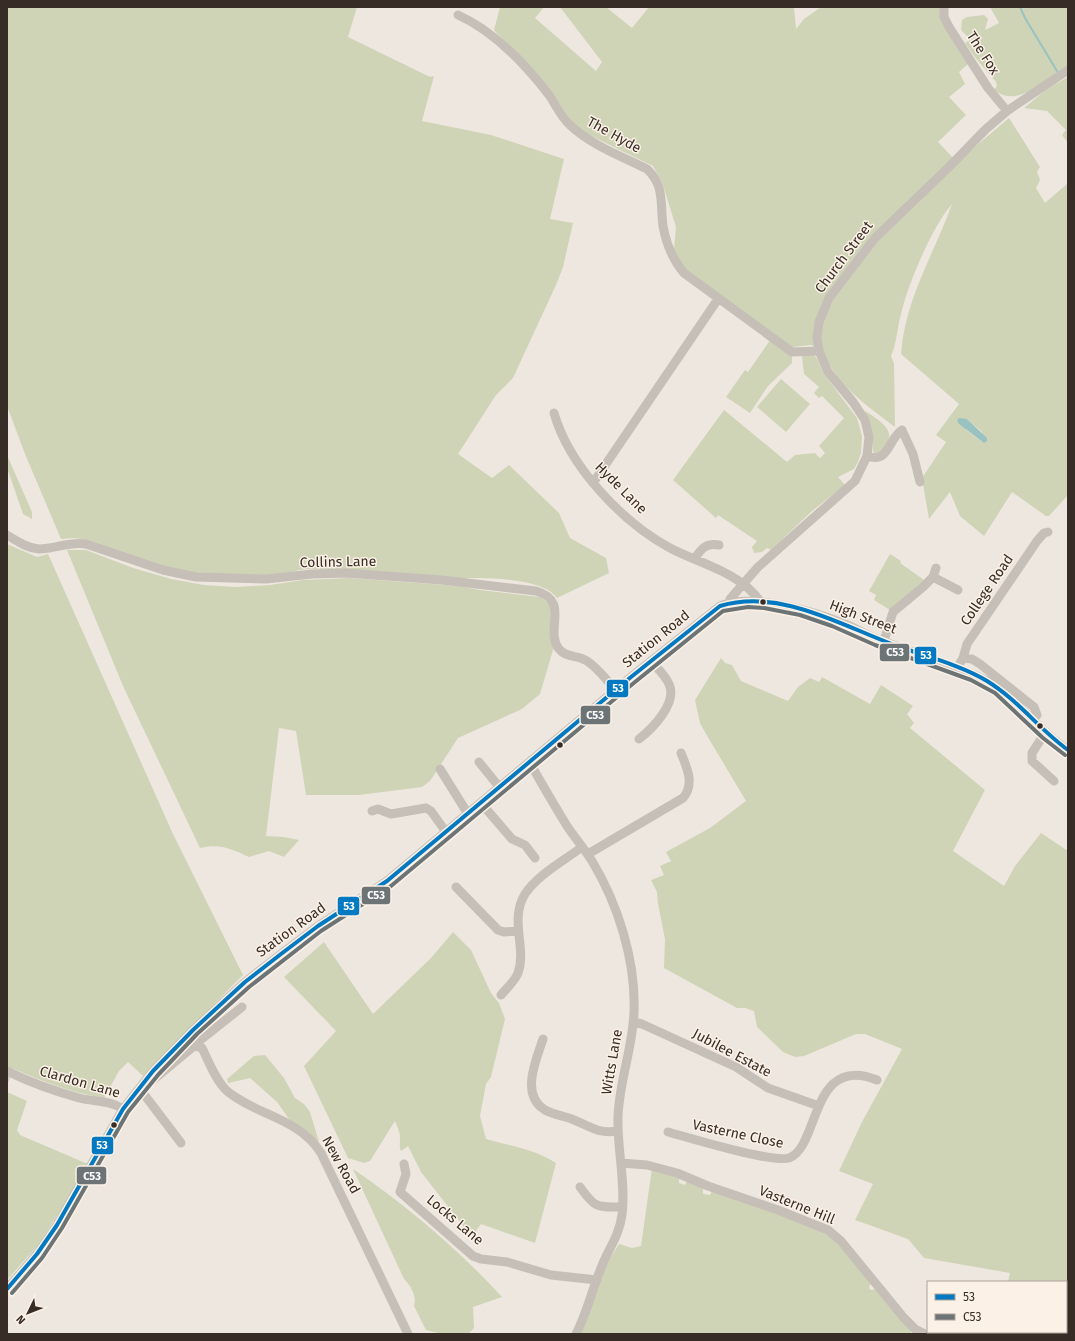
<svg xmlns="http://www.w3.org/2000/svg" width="1075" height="1341" viewBox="0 0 1075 1341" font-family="'Fira Sans',sans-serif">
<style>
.green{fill:#cfd4b7;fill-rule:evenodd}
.water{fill:#99c2c1}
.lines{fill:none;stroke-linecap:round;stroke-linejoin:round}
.stream{stroke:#99c2c1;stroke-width:2}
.minor{stroke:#c6bfb8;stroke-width:9}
.bus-1-casing{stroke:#fbf1e6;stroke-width:7}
.bus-2-casing{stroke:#fbf1e6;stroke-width:7}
.bus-1{stroke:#0279c1;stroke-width:4}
.bus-2{stroke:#6c7476;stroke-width:4}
.bus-dot{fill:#382c26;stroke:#fbf1e6;stroke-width:1.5}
.labels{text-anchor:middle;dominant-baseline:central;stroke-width:3;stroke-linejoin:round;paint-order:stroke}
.street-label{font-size:14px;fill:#382c26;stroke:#fbf1e6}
.line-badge{stroke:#fbf1e6;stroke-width:1.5}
.badge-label{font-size:11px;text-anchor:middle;font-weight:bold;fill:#fff}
</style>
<rect width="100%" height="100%" fill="#eee7df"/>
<path class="green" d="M7,7H357L348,37L430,77L434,76L422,121L491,135L564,159L550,219L573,223L563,267L556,285L513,378L496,395L458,454L492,478L509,465L559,513L570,538L606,558L609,573L557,598C544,578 488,578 465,578C413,578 361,568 308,569C299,569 290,573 281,574C250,577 219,576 188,572C167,568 144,561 124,554C99,546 90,535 61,539L25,454L7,406Z
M500,7H544L535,18L596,71L602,62L560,7H606L632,28L649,7H794L796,29L804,19L821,7H940L968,64L959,72L965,84L949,97L966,115L938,142L957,162L1009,118L1040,167L1037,172L1040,180L1036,188L1045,203L1068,183V495L1049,516H1046L1012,492L984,536L960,516L950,492L929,519L922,478L946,442L936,435L959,404L901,354C905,299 934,254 952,204C932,227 908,284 901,314C897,328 897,343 891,356L894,363L895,427C866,405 836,385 822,349L811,345L792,347V363L768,386L750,413L726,397L745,370L748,372L773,336L680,266L674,249L676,227L662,182L653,166L583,132L573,124L549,88L494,30ZM967,419L982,432L984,443L966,430Z
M990,7H1068V65C1046,77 1019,110 994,90L997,86L996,82L974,56L965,43L977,36H967L961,30L962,20L967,17L984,15L988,19L985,30L999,23Z
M1068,77V143L1062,135L1066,130L1047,111L1024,108L1047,89Z
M805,353L813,354L817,359L824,374L857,418L862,436L861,453L858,462L854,469L838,477L845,485L812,511L771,550L767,548L762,552L754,553L752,547L757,541L718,515L716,518L673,480L724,410L787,462L795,455L815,453L820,458L825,453L819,446L844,418L822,396L819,398L814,393L819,387L804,374L802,357Z
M781,379L810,404L786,432L757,407Z
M865,411C873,416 892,427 889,438C888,443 884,447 882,452L875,453L873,452V440Z
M7,455L32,512V519L23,514L7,468Z
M7,544L37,557L48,554L173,834L243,975L143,1076L128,1062L119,1071L104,1098C72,1093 44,1082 14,1069L7,1085Z
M67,550H86L133,568L171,579L204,585L236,587L270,585L303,580L348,578L459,586L480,590L540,597L550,604L553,650L540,694L522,709L458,738L430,781L422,787L359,795H306L296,731L279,728L266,836L284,837L299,840L284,857L269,851L249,857C232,849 219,843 200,848L123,686Z
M890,554L901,561L900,563L924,580L890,610L874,600L876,595L869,591Z
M721,658L725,663L732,665L741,681L788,701L798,687L810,678L819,682L822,677L870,704L881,685L913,706L907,714L914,723L910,728L985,790L953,851L1004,886L1015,866L1041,833L1068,851V1334H1019L1016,1332H1066V1282H1008L1010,1273L924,1258L908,1239L855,1220L873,1184L839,1171L862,1122L902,1049L865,1034H856L804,1056L795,1057L783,1052L757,1027L754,1011L745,1008H737L664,968L665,939L658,904L657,892L651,880L664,875L660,866L671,861L666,852L710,828L746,801L706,734L700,723L695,700Z
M453,932L471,950L491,993L499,1003L505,1019L491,1077L486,1084L480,1116L486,1139C510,1146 535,1149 556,1163L535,1243L481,1224L472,1237L421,1172L408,1146L401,1151C399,1146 400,1143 400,1138C400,1132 397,1126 395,1121L370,1161L364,1163L348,1158L304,1066L336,1031L284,977L324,942L373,1014L431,958Z
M265,1055L284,1078L295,1098L304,1104L310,1112L319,1142L289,1119L277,1102L250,1078L228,1083L227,1079L254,1056Z
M7,1092L27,1101L17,1130L20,1135L90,1165L38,1245L7,1280Z
M652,1168L679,1177V1183L685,1185L687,1181L703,1187V1194L710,1195L712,1191C750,1204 807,1217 837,1242C850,1252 860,1270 871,1283L869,1288L871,1290L876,1289L911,1330V1334H580L604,1268L619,1244L632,1248L641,1246Z
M353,1169C407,1206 457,1248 502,1297L473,1307L474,1328L468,1334H443L426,1330L414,1306C417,1296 411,1286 404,1279Z"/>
<path class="water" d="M959,418L967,419L987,438V441L984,443L959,424L957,420Z"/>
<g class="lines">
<path class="stream" d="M1020,7L1025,18L1057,71"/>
<path class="minor" d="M944,7V17L949,27L988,88L1007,111
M458,15C494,31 525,64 549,95C556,105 561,117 570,125C591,145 621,156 647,169C665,186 660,203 663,226C666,243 673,260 684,273L792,352L819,351
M554,413C569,466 622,522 670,548C697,562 724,568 748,588C752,592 757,596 760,602
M867,456C889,464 888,439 902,430L913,454L920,482
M593,483L718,299
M7,535C17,541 27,548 39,549C55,549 70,541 86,544L163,570L196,577L266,579L312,574L345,573L442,580L536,591C571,601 544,630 559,649C566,658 579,655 587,661C598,668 607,681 616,690
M695,558C702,548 706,543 719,545
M936,568L933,577L958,590
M730,602V599L758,567L855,481L867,456L869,437L865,420L853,402L828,372L819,351L817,338L819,322L829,298L875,238L949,167L986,129L1007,111L1068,70
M884,641L893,612L923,587L933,577
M963,658L972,659L980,664L1034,707L1037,715L1032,721
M957,668L963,658L967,644L1037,541L1044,533L1048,532
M1045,733L1032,753V761L1054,781
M639,739C652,729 678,703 669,684C665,675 657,668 651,661
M479,762L500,788
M530,763C542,784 554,805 567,826C575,838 584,848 592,861C618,904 636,961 634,1012C633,1047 619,1082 618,1117C617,1150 626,1182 622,1215C619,1237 608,1249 601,1268C592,1290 587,1313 576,1334
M440,769L468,814
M481,803L512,839L525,845L535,858
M372,811L378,809L391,814L426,808L431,811L446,832
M588,854L683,798C695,784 687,768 681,753
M456,887L498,930L504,932L518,931
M501,995C507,988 515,981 518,973C527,948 509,920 525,894C537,875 565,860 582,847
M633,1022L642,1024L736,1067L768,1088L819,1106
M543,1039C536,1060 520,1095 545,1110C554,1115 565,1116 574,1120C592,1127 597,1134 618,1131
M198,1046V1042L242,1007
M7,1071C31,1083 54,1091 79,1098C95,1102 110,1100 123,1109
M146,1080H153L194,1046L202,1048C209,1062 216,1081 227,1091C257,1116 298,1117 321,1153L408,1334
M140,1089L181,1143
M668,1132C690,1138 771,1163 789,1158C820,1147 810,1053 877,1080
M621,1163L647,1165L677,1173L708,1186L778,1210L828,1230L841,1241L904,1318L915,1329L925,1334
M404,1164L406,1174L400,1192L473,1256L481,1259L507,1262L551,1275L597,1280
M580,1187C595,1208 596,1207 622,1207
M7,1289L37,1254L57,1225L123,1109L153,1071L193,1030L245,982L281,954L318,926L387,881L631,677L720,606C749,592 817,612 847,625C857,629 866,635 877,639C901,648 924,656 948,665C961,670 975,674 987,681C1018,699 1038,731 1068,750"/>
<g class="bus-1-casing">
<path id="bus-1" d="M7,1289L37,1254L57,1225L123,1109L153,1071L193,1030L245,982L281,954L318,926L387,881L631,677L720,606C781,588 842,626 897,646C925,656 963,666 987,681C1018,700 1039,729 1068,750"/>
</g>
<g class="bus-2-casing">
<path id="bus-2" d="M12,1293L42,1258L62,1228L128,1112L158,1075L197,1034L249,987L321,931L391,886L635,682L723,611L748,607L764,608L800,615L832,626L875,645L971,680L995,693L1043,738L1065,755"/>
</g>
<use href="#bus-1" class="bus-1"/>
<use href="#bus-2" class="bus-2"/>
</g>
<g class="bus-dot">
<circle cx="763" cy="602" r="3.5"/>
<circle cx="1040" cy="726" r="3.5"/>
<circle cx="560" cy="745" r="3.5"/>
<circle cx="114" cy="1125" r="3.5"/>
</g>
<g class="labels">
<g class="street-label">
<text transform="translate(983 53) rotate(57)">The Fox</text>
<text transform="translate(614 135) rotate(29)">The Hyde</text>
<text transform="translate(844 257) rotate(-53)">Church Street</text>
<text transform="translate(621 488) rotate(45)">Hyde Lane</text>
<text transform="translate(338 562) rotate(-1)">Collins Lane</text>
<text transform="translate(987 590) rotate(-56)">College Road</text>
<text transform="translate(863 617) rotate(21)">High Street</text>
<text transform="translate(656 639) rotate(-39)">Station Road</text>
<text transform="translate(291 930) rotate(-36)">Station Road</text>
<text transform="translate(732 1053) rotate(28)">Jubilee Estate</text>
<text transform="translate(612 1062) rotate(-80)">Witts Lane</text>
<text transform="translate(80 1082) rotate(16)">Clardon Lane</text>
<text transform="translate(738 1134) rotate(12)">Vasterne Close</text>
<text transform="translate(341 1165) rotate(61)">New Road</text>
<text transform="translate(797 1205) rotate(22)">Vasterne Hill</text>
<text transform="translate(455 1220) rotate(40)">Locks Lane</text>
</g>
</g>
<g class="line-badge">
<rect x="879" y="643" width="31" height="19" rx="4" fill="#6c7476"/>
<rect x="914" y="646" width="23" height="19" rx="4" fill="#0279c1"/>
<rect x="606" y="679" width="23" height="19" rx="4" fill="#0279c1"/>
<rect x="580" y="705" width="31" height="20" rx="4" fill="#6c7476"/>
<rect x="361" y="886" width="30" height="19" rx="4" fill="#6c7476"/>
<rect x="337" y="896" width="23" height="20" rx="4" fill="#0279c1"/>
<rect x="91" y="1136" width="23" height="19" rx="4" fill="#0279c1"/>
<rect x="76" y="1166" width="31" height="19" rx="4" fill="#6c7476"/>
</g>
<g class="badge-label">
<text x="895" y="656">C53</text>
<text x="926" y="659">53</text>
<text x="618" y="692">53</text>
<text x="595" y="719">C53</text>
<text x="376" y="899">C53</text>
<text x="349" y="910">53</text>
<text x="102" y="1149">53</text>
<text x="92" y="1180">C53</text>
</g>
<rect width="1075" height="1341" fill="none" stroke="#382c26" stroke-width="16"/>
<rect x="927" y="1281" width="140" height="52" fill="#fbf1e6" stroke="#ada299"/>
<rect x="935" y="1294" width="20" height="6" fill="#0279c1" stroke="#ada299"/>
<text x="963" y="1301" font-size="12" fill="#382c26">53</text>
<rect x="935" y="1314" width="20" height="6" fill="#6c7476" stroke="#ada299"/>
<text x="963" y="1321" font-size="12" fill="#382c26">C53</text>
<g transform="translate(28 1313) rotate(227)" stroke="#fbf1e6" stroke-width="3" paint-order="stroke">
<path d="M0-3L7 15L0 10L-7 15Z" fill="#382c26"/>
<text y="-6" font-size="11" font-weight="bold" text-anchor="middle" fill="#382c26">N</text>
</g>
</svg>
